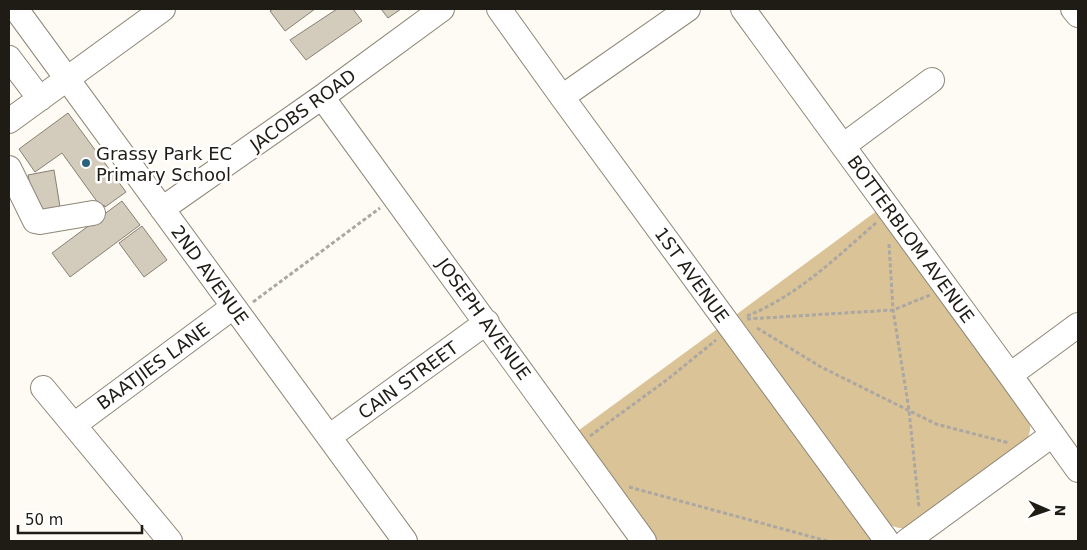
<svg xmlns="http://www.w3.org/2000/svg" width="1087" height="550" viewBox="0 0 1087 550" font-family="'DejaVu Sans',sans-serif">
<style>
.green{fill:#dbc398}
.building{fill:#d3cbbc;stroke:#888072}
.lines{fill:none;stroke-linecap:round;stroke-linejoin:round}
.minor-casing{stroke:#8e8778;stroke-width:26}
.path{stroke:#aba7a1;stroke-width:3;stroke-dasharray:4 2.5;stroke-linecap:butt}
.minor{stroke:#fff;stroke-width:24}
.poi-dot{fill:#2a617c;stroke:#fff;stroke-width:2}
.labels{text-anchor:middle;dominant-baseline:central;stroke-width:5;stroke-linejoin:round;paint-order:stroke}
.street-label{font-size:18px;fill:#1f1c16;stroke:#fff}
.poi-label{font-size:18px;fill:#1f1c16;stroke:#fff;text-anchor:start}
</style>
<rect width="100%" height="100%" fill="#fefaf4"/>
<path class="green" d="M878,210L1028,418C1031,426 1031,433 1026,441L905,528H899L889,525L737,314Z
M720,327L870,537L871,541H649L575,433Z"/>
<path class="building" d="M273,9H315L285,31L270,11Z
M337,9H353L362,21L306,60L290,40Z
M381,9H401L388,18Z
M68,113L126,192L105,207L104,205L101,207L62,153L35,172L19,149Z
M54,170L61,213L36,217L28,175Z
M122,201L140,225L70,277L52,253Z
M142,226L167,260L144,277L119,243Z"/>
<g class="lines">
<g class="minor-casing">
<path id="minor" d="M16,9L405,541
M499,9L562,97L887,541
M743,9L1010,375L1078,470
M1073,9L1078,15
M9,58L40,99
M322,97L644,541
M562,97L688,9
M9,121L163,9
M843,146L932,80
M9,168L35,221L40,222L93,213
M162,209L322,97L442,9
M1010,375L1078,325
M43,388L170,541
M74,425L233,307
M329,437L487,322
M907,541L1052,435"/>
</g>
<path class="path" d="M889,244L893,310L909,410L919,508
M253,302L380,208
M747,316C797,296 837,257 877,222
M747,319L893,310L930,295
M757,328L821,367L936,424L1009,443
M590,436L668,379L716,340
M629,487L827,541"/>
<use href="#minor" class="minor"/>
</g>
<circle class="poi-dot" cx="86" cy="163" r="5"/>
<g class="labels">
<g class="street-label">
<text transform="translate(303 110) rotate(-36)">JACOBS ROAD</text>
<text transform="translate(911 239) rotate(54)">BOTTERBLOM AVENUE</text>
<text transform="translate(210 275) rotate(54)">2ND AVENUE</text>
<text transform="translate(692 275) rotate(54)">1ST AVENUE</text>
<text transform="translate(484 319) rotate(54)">JOSEPH AVENUE</text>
<text transform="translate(153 366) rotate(-36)">BAATJIES LANE</text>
<text transform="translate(408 380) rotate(-36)">CAIN STREET</text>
</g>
<g class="poi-label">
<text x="96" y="153">Grassy Park EC<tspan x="96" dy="21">Primary School</tspan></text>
</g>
</g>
<rect width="1087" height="550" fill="none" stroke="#1f1c16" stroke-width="20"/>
<g transform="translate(1047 510) rotate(92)" stroke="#ffffff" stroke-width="4" paint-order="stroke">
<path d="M0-4L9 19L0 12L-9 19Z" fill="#1f1c16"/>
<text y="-8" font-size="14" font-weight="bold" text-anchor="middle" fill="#1f1c16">N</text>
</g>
<path d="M18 525v8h124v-8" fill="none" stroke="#1f1c16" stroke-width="2.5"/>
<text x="25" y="525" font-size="15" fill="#1f1c16" stroke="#ffffff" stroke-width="4" paint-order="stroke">50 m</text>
</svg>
